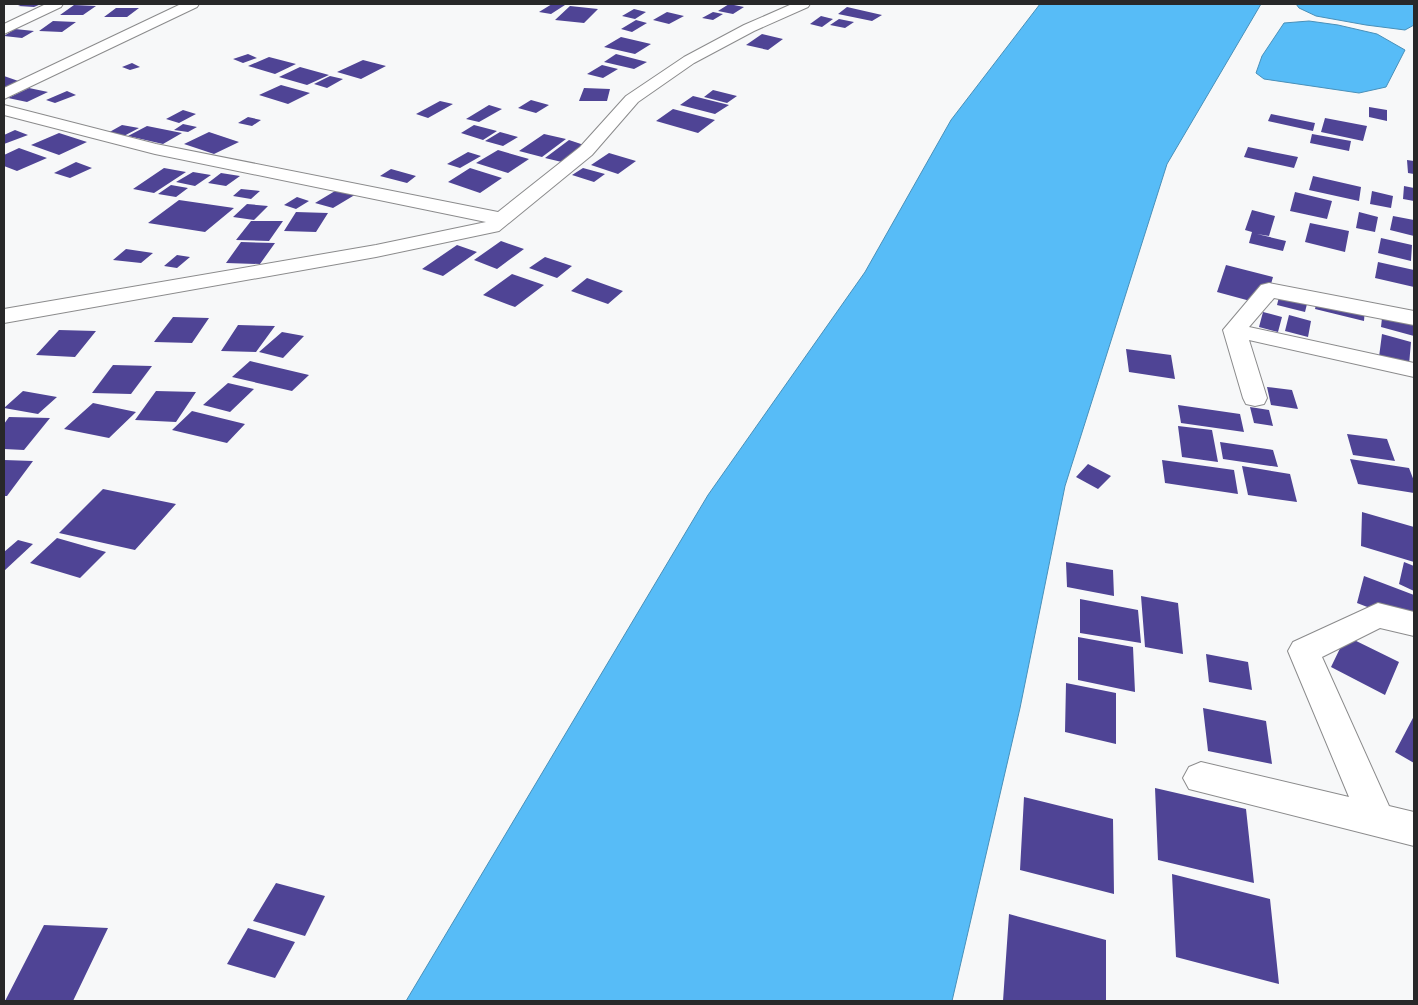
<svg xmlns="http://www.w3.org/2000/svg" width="1418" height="1005" viewBox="0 0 1418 1005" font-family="Bitter,serif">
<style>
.water{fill:#57bcf7;stroke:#4990b9}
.building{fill:#4f4495}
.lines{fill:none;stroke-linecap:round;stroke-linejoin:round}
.minor-casing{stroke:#8b8b8c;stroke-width:2}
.minor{fill:#fff;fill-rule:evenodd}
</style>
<rect width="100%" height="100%" fill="#f7f8f9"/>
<path class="water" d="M1040,4H1261L1167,164L1065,486L1020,708L952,1001H406L708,495L865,272L951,120Z
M1296,4H1414V25L1405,30L1366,25L1316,16L1299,8Z
M1309,21L1338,25L1377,34L1405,50L1386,87L1359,93L1264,79L1256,73L1262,56L1284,23Z"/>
<path class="building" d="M23,4H41L34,7L18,6Z
M552,4L565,5L551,14L539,12Z
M729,4L744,7L733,14L718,11Z
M74,5L96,6L83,15H60Z
M570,6L598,9L584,23L555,20Z
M847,7L882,15L872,21L838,14Z
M116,8H139L127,17H104Z
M634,9L646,12L635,19L622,16Z
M667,12L684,16L669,24L653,20Z
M713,12L723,14L713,20L702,18Z
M821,16L833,19L822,27L810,24Z
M839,19L854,22L845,28L830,25Z
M636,20L647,23L632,32L621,29Z
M53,21L76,22L62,32L39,31Z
M15,29L34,31L22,38L4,36Z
M762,34L783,39L768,50L746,45Z
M621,37L651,44L635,54L604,47Z
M248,54L257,58L243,63L233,59Z
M616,54L647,62L634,69L604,62Z
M269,57L296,64L275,74L248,66Z
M363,60L386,66L361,79L337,72Z
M132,63L140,67L130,70L122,67Z
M602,65L618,69L603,78L587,74Z
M300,67L329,75L307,85L279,77Z
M4,76L24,83L4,91Z
M330,76L343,79L327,88L314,84Z
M281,85L310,93L288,104L259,95Z
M29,88L48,92L27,102L8,98Z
M584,88L610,89L607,101H579Z
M713,90L737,96L727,103L704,97Z
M67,91L76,95L55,103L46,100Z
M693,96L729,105L715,114L680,105Z
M531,100L549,105L536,113L518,108Z
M440,101L453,104L428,118L416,114Z
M489,105L502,109L479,122L466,119Z
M1369,107L1387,110V121L1369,117Z
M673,109L715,120L698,133L656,121Z
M183,110L196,114L179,123L166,119Z
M1271,114L1315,123L1313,131L1268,121Z
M248,117L261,120L252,126L238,123Z
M1325,118L1367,126L1363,141L1321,132Z
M183,124L197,127L188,132L174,130Z
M122,125L139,128L122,137L106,134Z
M474,125L497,131L483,140L461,133Z
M147,126L182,133L163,144L128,136Z
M15,130L28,135L4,144V135Z
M209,132L239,142L214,154L184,144Z
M500,132L518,137L503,146L485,141Z
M59,133L87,142L59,155L31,145Z
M544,134L566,139L542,157L519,151Z
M1312,134L1351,141L1349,151L1310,143Z
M569,140L584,145L566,163L545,158Z
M1248,147L1298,157L1294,168L1244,157Z
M19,148L47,158L17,171L4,166V155Z
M498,150L529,159L508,173L476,163Z
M468,152L481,156L460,168L447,164Z
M609,153L636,161L618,174L591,165Z
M1407,160L1414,161V174L1408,173Z
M76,162L92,168L70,178L54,173Z
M164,168L186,172L154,193L133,189Z
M470,168L502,178L480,193L448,182Z
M583,168L605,174L594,182L572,175Z
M391,169L416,176L407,183L380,176Z
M193,172L211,175L195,186L176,182Z
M221,173L240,176L226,186L208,183Z
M1313,176L1361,187L1359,201L1309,190Z
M171,185L188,188L176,197L158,194Z
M1404,186L1414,188V201L1403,199Z
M340,188L358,193L333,208L315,203Z
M241,189L260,191L251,199L233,196Z
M1372,191L1393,196L1391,208L1370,204Z
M1295,192L1332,201L1327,219L1290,211Z
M297,197L309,201L296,209L284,205Z
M179,200L234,208L205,232L148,223Z
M247,204L268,206L254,220L233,217Z
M1252,210L1275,216L1269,236L1257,234L1286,241L1283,251L1249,243L1252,232L1245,230Z
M296,212L328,213L316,232L284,231Z
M1359,212L1378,217L1375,232L1356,228Z
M1393,216L1414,220V236L1390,230Z
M251,221H283L269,241L236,240Z
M1310,223L1349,231L1345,252L1305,242Z
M1381,238L1412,245L1411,261L1378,253Z
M501,241L524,249L497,269L474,260Z
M241,242L275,243L260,264L226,263Z
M457,245L477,252L443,276L422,269Z
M126,249L153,253L141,263L113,260Z
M177,255L190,257L177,268L164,266Z
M545,257L572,266L557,278L529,268Z
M1378,262L1414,270V287L1375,278Z
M1226,265L1273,277L1265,305L1217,292Z
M512,274L544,285L515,307L483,295Z
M587,278L623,291L608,304L571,291Z
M1281,289L1309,296L1305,312L1277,305Z
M1318,296L1365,308L1364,321L1315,309Z
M1383,309L1414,317V336L1381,327Z
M1263,312L1282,317L1278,332L1259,327Z
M1289,315L1311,321L1308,337L1285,331Z
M173,317L209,318L192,343L154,342Z
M238,325L275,326L256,352L221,351Z
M59,330L96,331L75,357L36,355Z
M282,332L304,336L283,358L259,352Z
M1382,334L1411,342L1409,365L1379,357Z
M1126,349L1171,355L1175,379L1129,372Z
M250,361L309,375L292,391L232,377Z
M113,365L152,366L131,394L92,393Z
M228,383L254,389L230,412L203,405Z
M1267,387L1292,390L1298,409L1271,405Z
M23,391L57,397L38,414L4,408Z
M156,391L196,392L176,422L135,420Z
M93,403L136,412L109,438L64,429Z
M1178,405L1240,414L1244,432L1181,423Z
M1250,407L1269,410L1273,426L1254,423Z
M192,411L245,424L227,443L172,430Z
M9,417L50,418L24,450L4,449V424Z
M1178,426L1212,430L1218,462L1182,457Z
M1347,434L1387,439L1395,461L1353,455Z
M1220,442L1273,450L1278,467L1223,459Z
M1350,459L1409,468L1414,481V493L1358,484Z
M4,460L33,461L7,496H4Z
M1162,460L1234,470L1238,494L1165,483Z
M1088,464L1111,476L1098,489L1076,477Z
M1242,466L1290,474L1297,502L1248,495Z
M103,489L176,504L135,550L59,533Z
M1362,512L1414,527V562L1361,546Z
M57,538L106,552L80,578L30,563Z
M18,540L33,544L4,571V552Z
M1066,562L1113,570L1114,596L1067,587Z
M1404,562L1414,566V591L1399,584Z
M1364,576L1414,595V625L1357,603Z
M1141,596L1178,603L1183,654L1145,647Z
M1080,599L1138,610L1141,643L1080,633Z
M1346,636L1399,662L1385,695L1331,667Z
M1078,637L1133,647L1135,692L1078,680Z
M1206,654L1248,662L1252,690L1209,682Z
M1066,683L1116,693V744L1065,732Z
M1203,708L1266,721L1272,764L1208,751Z
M1414,716V763L1395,752Z
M1155,788L1246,809L1254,883L1158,860Z
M1024,797L1113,819L1114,894L1020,870Z
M1172,874L1270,899L1279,984L1176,957Z
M276,883L325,896L305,936L253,921Z
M1009,914L1106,940V1001H1003Z
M44,925L108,928L73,1001H5Z
M248,928L295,942L275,978L227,964Z"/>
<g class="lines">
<g class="minor-casing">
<path id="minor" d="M46,4H63L61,7L4,34V24Z
M181,4H199L197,7L4,99V88Z
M792,4H810L808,7L754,31L694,63L638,102L592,155L499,231L376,257L4,323V309L376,245L486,222L155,154L4,115V105L156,144L498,212L580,147L626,96L684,57L744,25Z
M1269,283L1414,311V325L1274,298L1249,327L1414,363V377L1249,340L1267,398L1264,404L1255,406L1246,404L1243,398L1223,330L1261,285Z
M1378,603L1414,612V636L1380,628L1322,657L1389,806L1414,812V846L1189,789L1183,778L1189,767L1201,762L1349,797L1288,651L1293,642Z"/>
</g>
<use href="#minor" class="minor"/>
</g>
<rect width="1418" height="1005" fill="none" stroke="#282829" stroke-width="10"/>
</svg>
